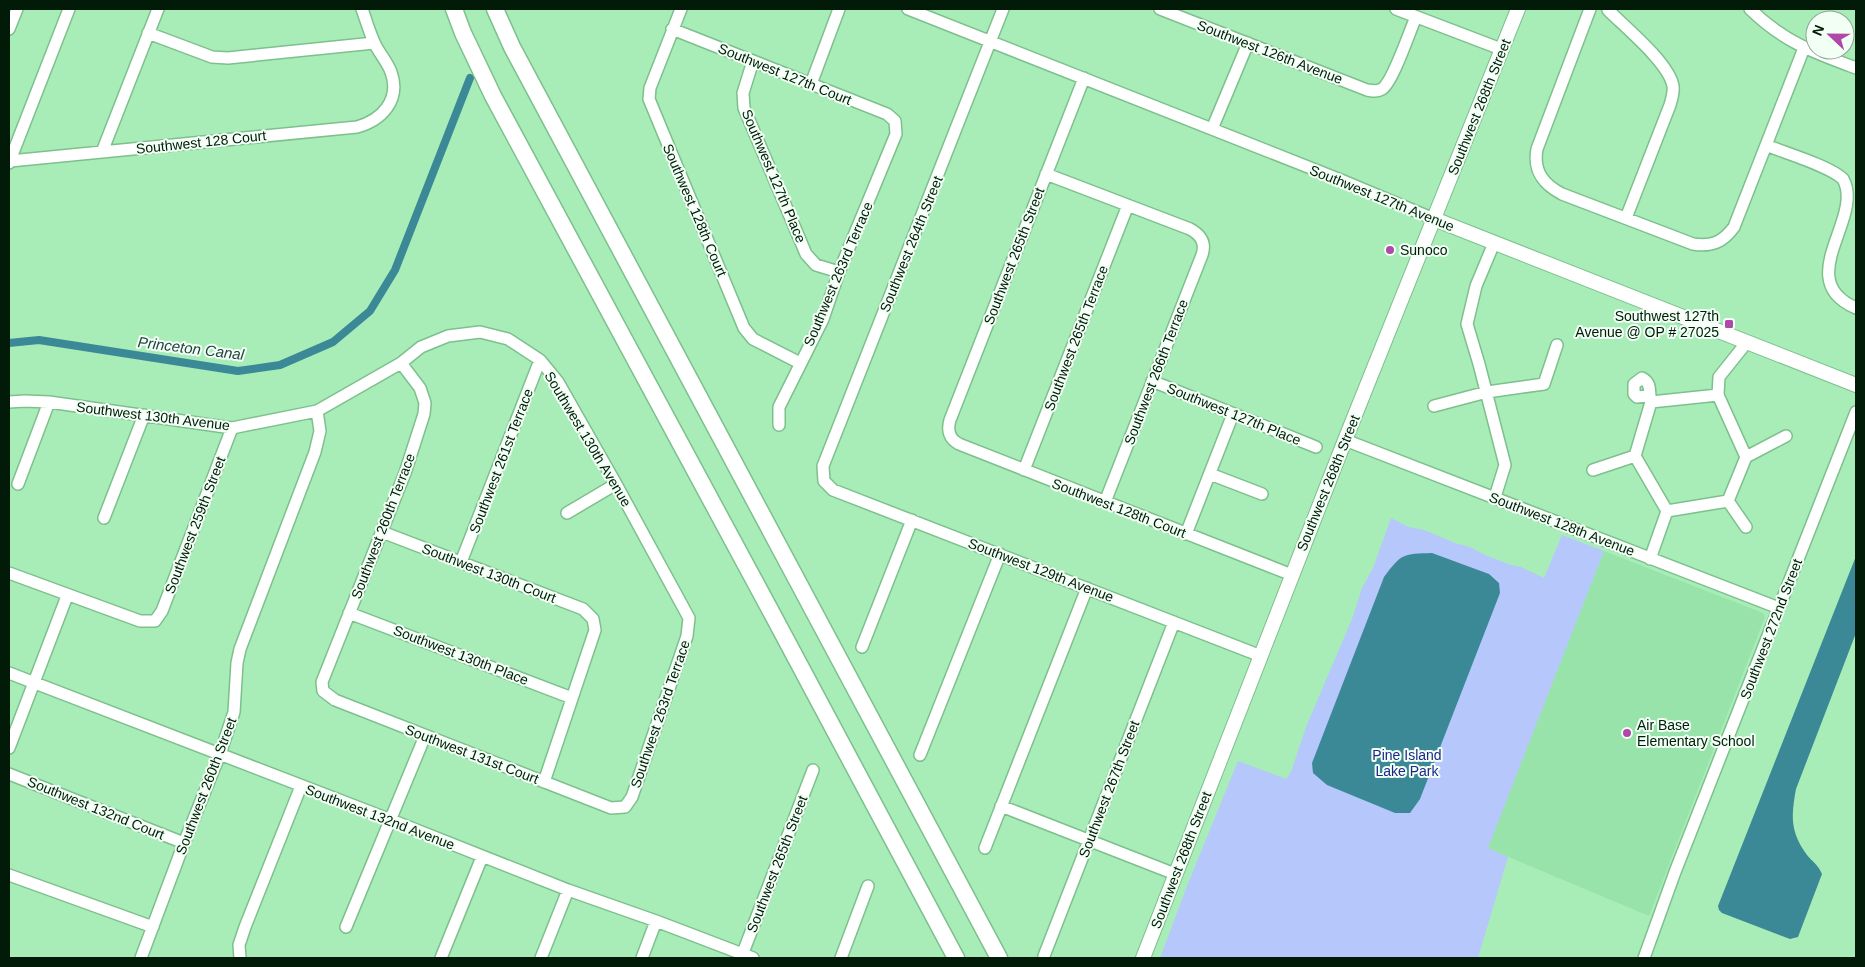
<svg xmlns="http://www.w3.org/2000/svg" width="1865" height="967" viewBox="0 0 1865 967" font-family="Helvetica,sans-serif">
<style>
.built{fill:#98e3aa}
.green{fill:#b6c7fb}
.water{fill:#3b8997}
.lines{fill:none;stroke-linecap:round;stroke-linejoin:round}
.canal{stroke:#3b8997;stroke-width:8}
.minor-casing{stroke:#7dc08d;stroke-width:14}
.major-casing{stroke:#7dc08d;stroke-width:16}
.highway-casing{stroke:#7dc08d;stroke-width:19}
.minor{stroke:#fff;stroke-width:11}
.major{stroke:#fff;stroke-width:14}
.highway{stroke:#fff;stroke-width:16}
.poi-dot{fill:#b147a8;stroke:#f1fff4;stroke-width:2}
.labels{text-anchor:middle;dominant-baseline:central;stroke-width:4;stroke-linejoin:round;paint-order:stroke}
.street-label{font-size:14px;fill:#011b08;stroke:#f1fff4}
.poi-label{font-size:14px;fill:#011b08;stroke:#f1fff4;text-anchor:start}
.park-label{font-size:14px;fill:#1f2689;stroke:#f1fff4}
.water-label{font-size:15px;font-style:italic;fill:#284146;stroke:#f1fff4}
</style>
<rect width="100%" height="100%" fill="#a8edb8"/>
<path class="built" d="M1604,551L1763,613L1765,617L1649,916L1487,848Z"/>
<path class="green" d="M1391,518L1409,527L1424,530L1455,543L1470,547L1485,555L1511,565L1521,567L1544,578L1562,535L1604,551L1488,848L1508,857L1478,958H1160L1187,886L1238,761L1286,779L1291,772L1306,727L1352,619L1362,588L1373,568Z"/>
<path class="water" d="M1432,553L1489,574L1499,583L1500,593L1420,799L1410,813H1395L1327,785L1313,773L1312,763L1384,577C1402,553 1403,554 1432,553Z
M1856,556V633L1796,789C1791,816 1790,832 1807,855C1812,861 1819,866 1822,874L1798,937L1790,939L1722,913L1719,910L1718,906Z"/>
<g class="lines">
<path class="canal" d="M9,343L39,340L238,371L280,365L333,342L370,311L395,270L470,78"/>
<g class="minor-casing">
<path id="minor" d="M681,9L650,88L649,99L744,328L753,339L800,363
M908,9L1341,180L1434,219
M1003,9L823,466L824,481L833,490L1261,656
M1160,9L1367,90C1373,91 1377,92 1382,89C1393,82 1410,30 1416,17
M1396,9L1501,49
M1590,9L1537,149C1533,171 1543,184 1562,194L1693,244C1712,247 1723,242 1734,227L1804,48
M1750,9C1784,42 1813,52 1856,68
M1608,10C1625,27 1669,63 1673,86C1674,92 1672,98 1670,105L1626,218
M9,29L17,9
M672,29L887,114L895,121L896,134L839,272L823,319L779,407V425
M148,33L212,57L228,58L374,43
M753,61L743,93L744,108L806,254L816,265L839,272
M1084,78L950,420C947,430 949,439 959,444L1292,575
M811,84L839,9
M1212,129L1248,43
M1766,145C1785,153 1830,166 1843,179C1865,218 1791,280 1856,308
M102,152L158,9
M10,161L357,127C382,120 401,100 391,72C387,61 378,52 374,42C369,31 366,20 362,9
M9,163L69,9
M1046,174L1190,229C1201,235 1206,243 1202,255L1105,502
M1494,243L1476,286L1467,324L1479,364L1505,465L1495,497
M1152,381L1316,447
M1649,396L1637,397L1634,394V384L1642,378C1653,384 1648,393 1651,402L1718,395
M9,402L25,401L49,402L232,428L317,411L401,363L421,347L448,336L480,332L508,339L540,360L558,382L616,484L689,618L687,636L632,797L625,807L611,808L335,700L323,691L322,682L405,473L424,414L425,403L420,388L401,363
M1434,406L1487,392L1544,384L1557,345
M1345,440L1779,608
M1746,457L1718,395L1719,377L1747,342
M1024,470L1128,205
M1593,470L1635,456
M1210,474L1262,494
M18,484L49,402
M1667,511L1728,501
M567,513L616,484
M104,518L144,415
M1746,527L1728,501L1746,457L1786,436
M382,532L583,609L593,619L595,630L544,782
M1186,534L1233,414
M1650,559L1667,511L1635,456L1651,402
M461,562L540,360
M9,573L140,621H155L162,611L232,428
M349,613L572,698
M862,647L912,520
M9,673L391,820L568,890L656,921L753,958
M9,748L67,596
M920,755L1000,554
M9,774L184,843
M1001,806L1175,874
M985,848L1087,588
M9,875L153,927
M346,927L425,736
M1044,956L1174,622
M141,958L184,843L220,754L234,712L237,663L240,649L315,452L320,431L317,411
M240,958L239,945L245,927L301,786
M441,958L482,857
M541,958L568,890
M642,958L656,921
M741,958L813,770
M841,958L868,886
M1644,958L1675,872L1856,412"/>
</g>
<g class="major-casing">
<path id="major" d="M1434,219L1856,385
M1143,958L1345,440L1518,9"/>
</g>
<g class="highway-casing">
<path id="highway" d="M454,9L463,33L493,96L775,619L956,958
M495,9L512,47L999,958"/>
</g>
<use href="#minor" class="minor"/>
<use href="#major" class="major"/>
<use href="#highway" class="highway"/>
</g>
<g class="poi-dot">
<circle cx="1390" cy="250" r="5"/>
<rect x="1724" y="319" width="10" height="10" rx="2.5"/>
<circle cx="1627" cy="733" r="5"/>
</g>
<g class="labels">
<g class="street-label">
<text transform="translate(1270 52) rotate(21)">Southwest 126th Avenue</text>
<text transform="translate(785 74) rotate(22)">Southwest 127th Court</text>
<text transform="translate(1479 107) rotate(-68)">Southwest 268th Street</text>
<text transform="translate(201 142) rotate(-6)">Southwest 128 Court</text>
<text transform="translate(774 176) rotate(67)">Southwest 127th Place</text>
<text transform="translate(1382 198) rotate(22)">Southwest 127th Avenue</text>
<text transform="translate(695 210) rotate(67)">Southwest 128th Court</text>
<text transform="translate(911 244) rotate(-68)">Southwest 264th Street</text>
<text transform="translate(1014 256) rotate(-69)">Southwest 265th Street</text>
<text transform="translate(838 274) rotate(-67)">Southwest 263rd Terrace</text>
<text transform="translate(1076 338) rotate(-69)">Southwest 265th Terrace</text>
<text transform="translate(1156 372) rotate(-69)">Southwest 266th Terrace</text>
<text transform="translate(1234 414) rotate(22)">Southwest 127th Place</text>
<text transform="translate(153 416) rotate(7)">Southwest 130th Avenue</text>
<text transform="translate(588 439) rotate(59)">Southwest 130th Avenue</text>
<text transform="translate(501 461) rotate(-69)">Southwest 261st Terrace</text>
<text transform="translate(1328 483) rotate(-68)">Southwest 268th Street</text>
<text transform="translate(1119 508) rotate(21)">Southwest 128th Court</text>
<text transform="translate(1562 524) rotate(21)">Southwest 128th Avenue</text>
<text transform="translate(195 525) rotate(-69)">Southwest 259th Street</text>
<text transform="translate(383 526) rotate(-69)">Southwest 260th Terrace</text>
<text transform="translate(1041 570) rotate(21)">Southwest 129th Avenue</text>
<text transform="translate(489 573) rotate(21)">Southwest 130th Court</text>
<text transform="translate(1771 629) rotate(-69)">Southwest 272nd Street</text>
<text transform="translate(461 655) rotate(21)">Southwest 130th Place</text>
<text transform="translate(660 714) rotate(-71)">Southwest 263rd Terrace</text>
<text transform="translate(472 754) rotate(21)">Southwest 131st Court</text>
<text transform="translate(206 786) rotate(-69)">Southwest 260th Street</text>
<text transform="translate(1109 789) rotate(-69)">Southwest 267th Street</text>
<text transform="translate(96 808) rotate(22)">Southwest 132nd Court</text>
<text transform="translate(380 817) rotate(21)">Southwest 132nd Avenue</text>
<text transform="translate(1181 860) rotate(-69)">Southwest 268th Street</text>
<text transform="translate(777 864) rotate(-69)">Southwest 265th Street</text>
</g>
<g class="poi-label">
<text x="1400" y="250">Sunoco</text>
<text x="1719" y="316" text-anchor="end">Southwest 127th<tspan x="1719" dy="16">Avenue @ OP # 27025</tspan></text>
<text x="1637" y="725">Air Base<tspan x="1637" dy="16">Elementary School</tspan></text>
</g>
<g class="park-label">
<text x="1407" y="755">Pine Island<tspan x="1407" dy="16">Lake Park</tspan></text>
</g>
<g class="water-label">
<text transform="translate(191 348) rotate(7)">Princeton Canal</text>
</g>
</g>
<rect width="1865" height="967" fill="none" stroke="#011b08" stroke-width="20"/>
<g transform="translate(1830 35) rotate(292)"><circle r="24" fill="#f1fff4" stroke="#91a496"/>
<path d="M0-4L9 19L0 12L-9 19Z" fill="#b147a8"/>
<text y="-8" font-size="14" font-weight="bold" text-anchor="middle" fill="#011b08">N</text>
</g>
</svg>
